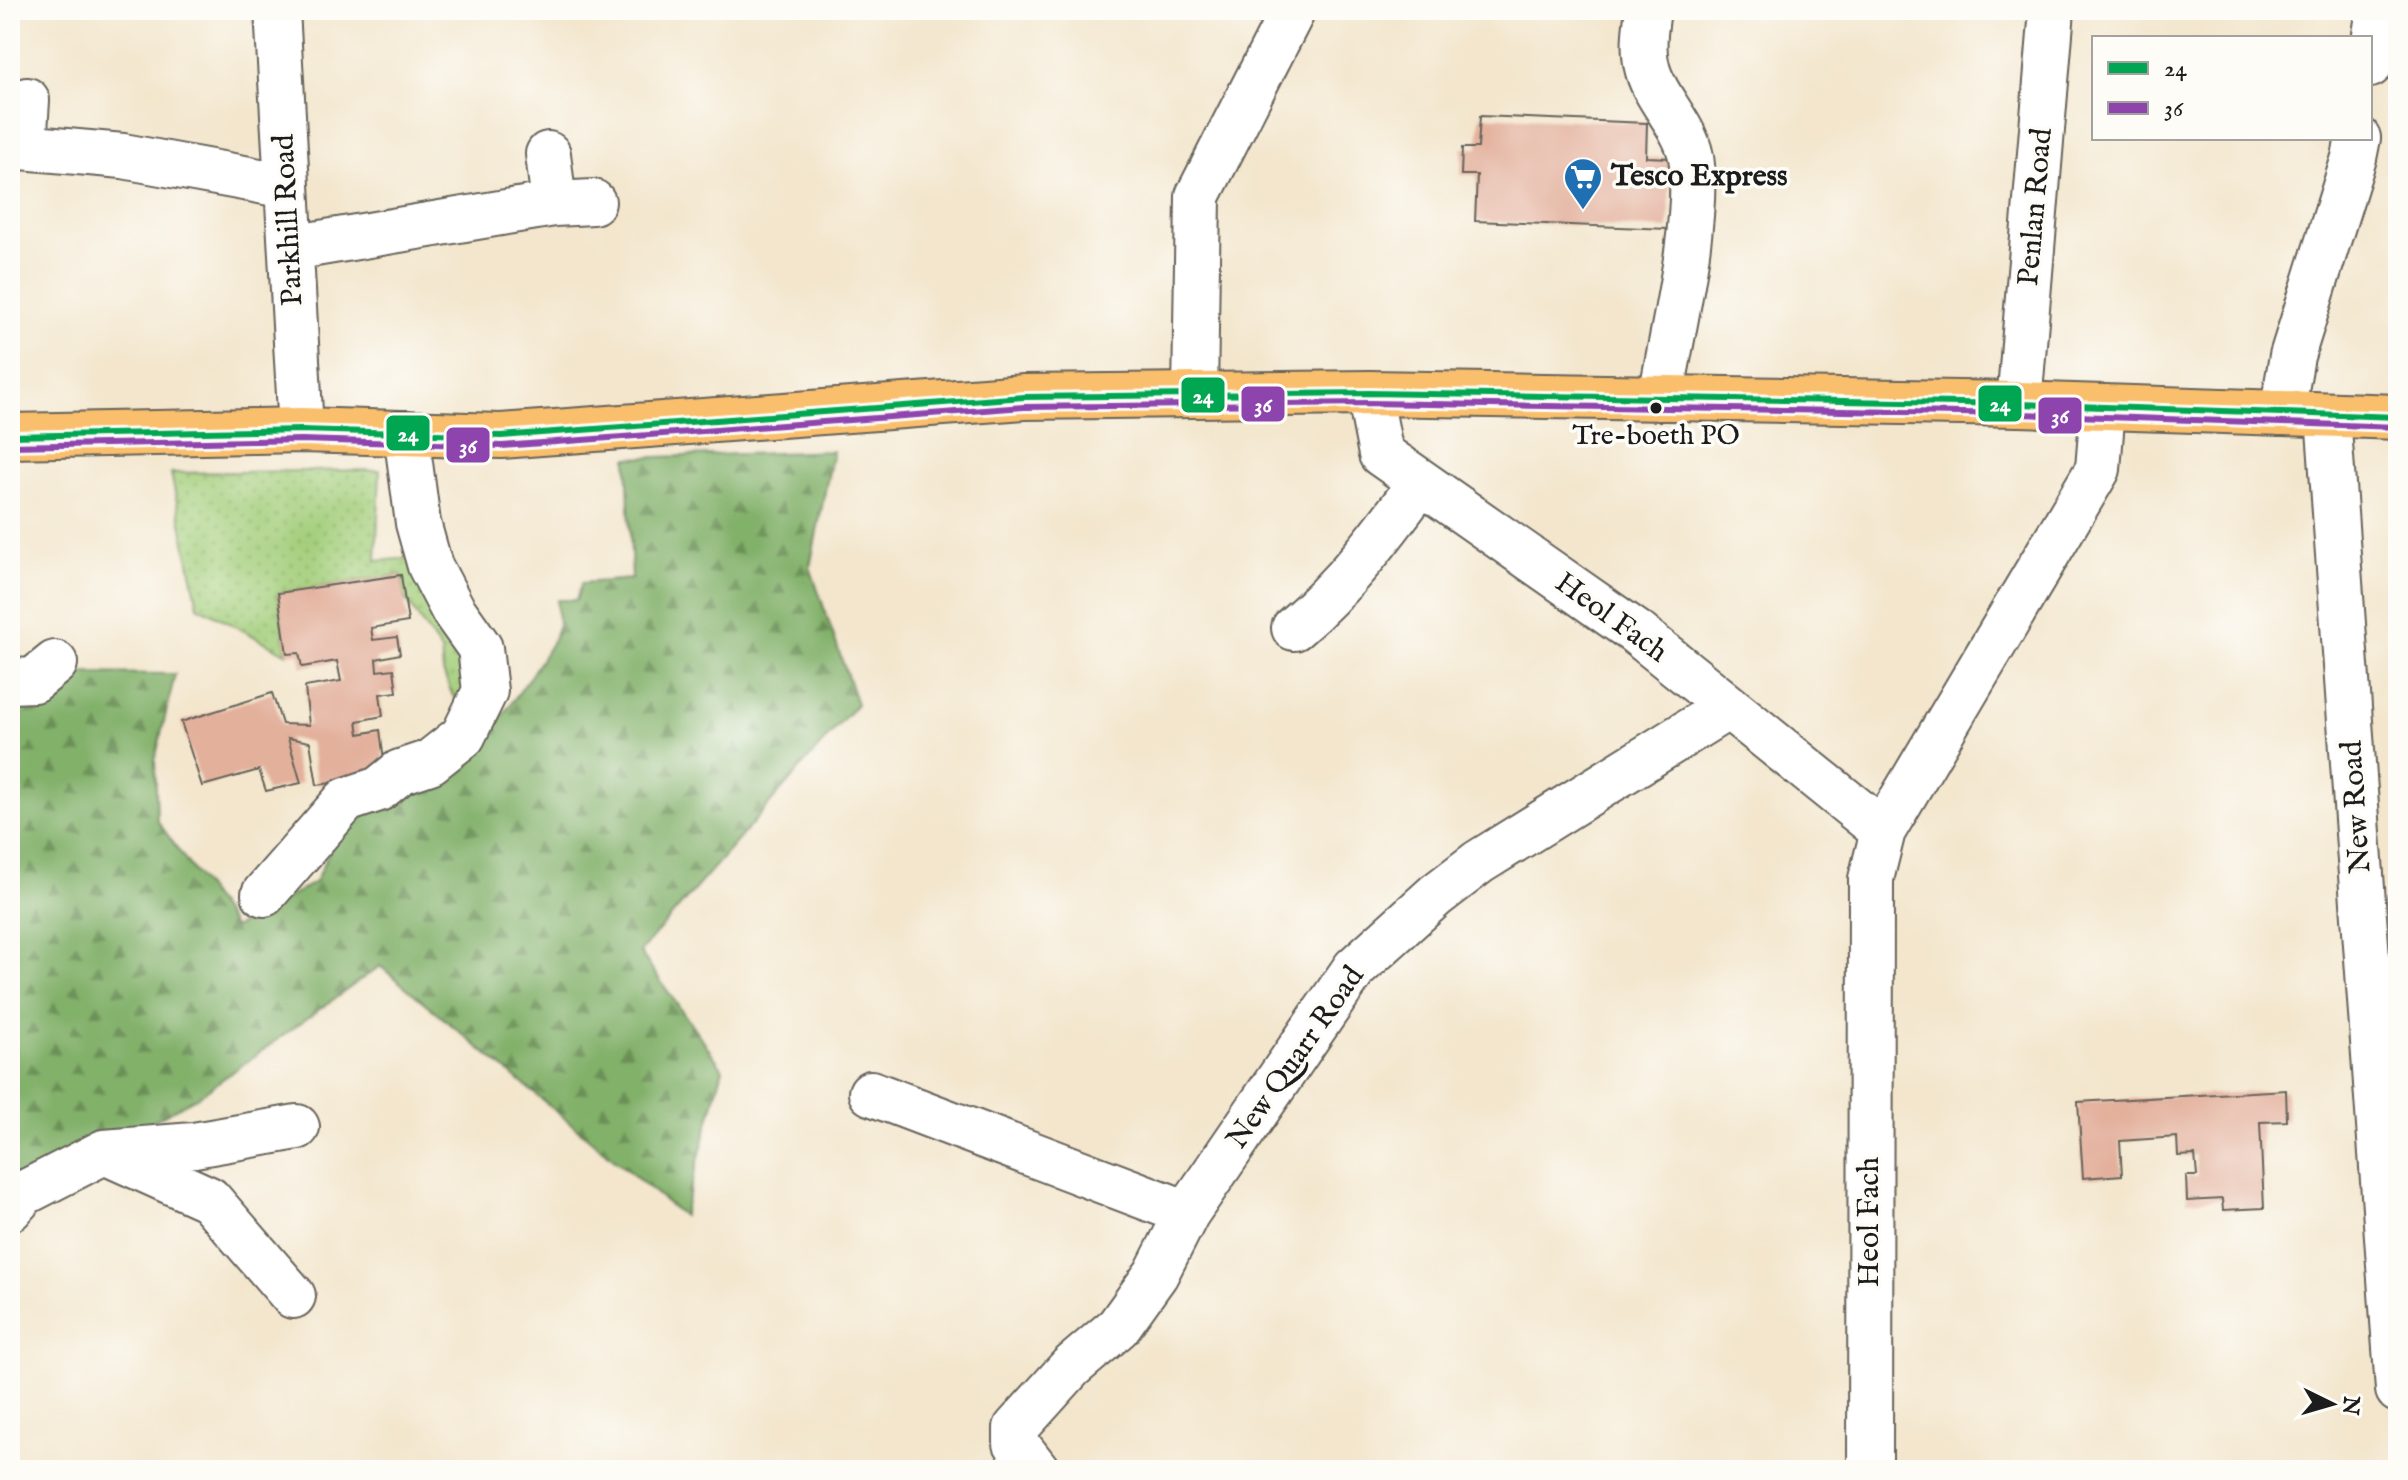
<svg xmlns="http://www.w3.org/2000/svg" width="2408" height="1480" viewBox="0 0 2408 1480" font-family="'IM FELL English',serif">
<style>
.grass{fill:url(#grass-dots);stroke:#60754b;stroke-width:2}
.forest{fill:url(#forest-firs);stroke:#4f6643;stroke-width:2}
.building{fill:#e3b09c}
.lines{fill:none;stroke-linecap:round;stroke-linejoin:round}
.minor-casing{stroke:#67635a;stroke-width:48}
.major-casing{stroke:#67635a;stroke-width:48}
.minor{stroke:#fff;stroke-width:44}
.major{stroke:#f9bf6d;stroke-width:44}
.bus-1-casing{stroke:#fdfcf7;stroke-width:12}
.bus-2-casing{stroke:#fdfcf7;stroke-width:12}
.bus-1{stroke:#00a651;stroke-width:6}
.bus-2{stroke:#8e44ad;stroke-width:6}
.bus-dot{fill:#1c1c1c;stroke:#fdfcf7;stroke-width:3}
.labels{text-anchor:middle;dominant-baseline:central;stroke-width:7;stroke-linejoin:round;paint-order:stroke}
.bus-label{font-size:28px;fill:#1c1c1c;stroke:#fdfcf7}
.poi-label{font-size:30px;font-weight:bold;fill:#1c1c1c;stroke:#fdfcf7;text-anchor:start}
.street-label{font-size:30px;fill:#1c1c1c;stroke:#fdfcf7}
.line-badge{stroke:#fdfcf7;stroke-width:3}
.badge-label{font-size:22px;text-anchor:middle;font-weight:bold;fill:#fff}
</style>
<defs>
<pattern id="grass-dots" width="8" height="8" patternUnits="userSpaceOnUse" patternTransform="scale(2)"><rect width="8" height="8" fill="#a3ce7a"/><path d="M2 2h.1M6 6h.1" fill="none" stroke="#8cb069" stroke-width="1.8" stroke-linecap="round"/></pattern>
<pattern id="forest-firs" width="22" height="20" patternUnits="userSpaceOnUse" patternTransform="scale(2)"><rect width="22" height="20" fill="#82b16a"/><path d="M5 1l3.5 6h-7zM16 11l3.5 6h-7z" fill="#6a8f56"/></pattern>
</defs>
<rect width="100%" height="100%" fill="#fdfcf7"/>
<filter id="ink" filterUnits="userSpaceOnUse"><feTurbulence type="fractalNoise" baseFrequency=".0125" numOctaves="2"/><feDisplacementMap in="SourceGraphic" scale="16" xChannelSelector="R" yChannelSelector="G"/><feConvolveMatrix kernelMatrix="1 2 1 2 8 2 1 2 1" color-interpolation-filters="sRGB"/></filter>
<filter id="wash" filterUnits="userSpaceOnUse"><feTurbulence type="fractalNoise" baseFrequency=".006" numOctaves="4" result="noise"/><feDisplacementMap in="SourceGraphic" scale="32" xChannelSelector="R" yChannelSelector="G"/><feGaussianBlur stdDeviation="1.8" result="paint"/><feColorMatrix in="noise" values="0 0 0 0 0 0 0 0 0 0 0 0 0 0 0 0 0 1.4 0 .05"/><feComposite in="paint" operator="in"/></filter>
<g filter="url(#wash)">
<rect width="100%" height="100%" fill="#f3e6cd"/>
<path class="grass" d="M380,470L376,561L410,558L471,679L459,700L453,696L443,672L441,651L404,597L401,575L278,593L287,654L198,606L171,473Z"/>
<path class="forest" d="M833,451L810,567L857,704L640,952L723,1069L683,1216L380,966L196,1098L10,1197V684L55,673L175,674L155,760L157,820L234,928L315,882L346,817C447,800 505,721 554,638L558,627L557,600H576L582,583L632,579L627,458Z"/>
<g id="blocks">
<path class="building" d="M1480,116L1647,123L1646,157L1671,158L1668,229L1475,221L1477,175H1461L1462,148H1478Z
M401,575L408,622L371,628L373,640L397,637L400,654L376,659L377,671L394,669L397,692L380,694L383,716L357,721L359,734L380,730L386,775L317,785L310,742L288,738L301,783L266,791L259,770L202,786L181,722L272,693L282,724L309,725L305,687L341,681L337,661L302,667L299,653L287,654L278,593Z
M2286,1090L2287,1121L2260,1122L2264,1208L2223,1210L2222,1199L2187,1201L2186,1176H2197L2195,1155L2178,1156L2177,1137L2120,1141L2122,1175L2083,1178L2078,1102Z"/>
</g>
</g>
<g filter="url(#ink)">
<use href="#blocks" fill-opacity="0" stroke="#67635a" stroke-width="2"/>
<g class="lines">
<g class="minor-casing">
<path id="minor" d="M277,10L301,430
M1648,10C1645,30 1642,51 1648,71C1657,102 1690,130 1692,165C1696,237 1673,326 1661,398
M2370,65L2379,10
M10,146L123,156L287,186
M24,147L27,100
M548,154L554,204
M291,248L554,204L593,202
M1369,393L1381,454L1637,633L1883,831
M1195,395L1198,196L1292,12
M2019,404L2052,10
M2282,413L2292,356L2354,158L2358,138
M2328,415L2398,1390
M1294,628C1344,586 1383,534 1421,482
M10,681L34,680L55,663
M264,894L346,800L379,789L400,772L430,762L463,736L485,691L480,648L453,610L430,566L418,523L406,433
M871,1093L1187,1213
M107,1153L209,1199L293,1296
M10,1209L24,1193L104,1152L194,1145L297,1127
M1037,1470L1016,1443V1428L1071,1367L1118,1327L1156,1274L1187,1213L1355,968L1436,895L1479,862L1728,707
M1870,1470L1871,879L1883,831L2098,469L2103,407"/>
</g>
<g class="major-casing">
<path id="major" d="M10,436L301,430L501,436L1024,397L1369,393L2019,404L2398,417"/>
</g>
<use href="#minor" class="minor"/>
<use href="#major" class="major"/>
<g class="bus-1-casing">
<path id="bus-1" d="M10,436L301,430L501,436L1024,397L1369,393L2019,404L2398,417"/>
</g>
<g class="bus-2-casing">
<path id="bus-2" d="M10,446L301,440L502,446L1024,407L1369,403L2019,414L2398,427"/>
</g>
<use href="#bus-1" class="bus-1"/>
<use href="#bus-2" class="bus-2"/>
</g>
</g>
<defs>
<g id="supermarket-pin" transform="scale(2)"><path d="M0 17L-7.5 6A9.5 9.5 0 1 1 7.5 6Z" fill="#1f6fb2" stroke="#fdfcf7"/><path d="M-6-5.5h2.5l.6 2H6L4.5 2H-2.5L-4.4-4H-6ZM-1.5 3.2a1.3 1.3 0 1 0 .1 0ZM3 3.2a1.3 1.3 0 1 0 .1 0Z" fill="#fff"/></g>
</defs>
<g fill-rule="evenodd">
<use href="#supermarket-pin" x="1583" y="177"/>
</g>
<circle class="bus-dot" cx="1656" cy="408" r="7"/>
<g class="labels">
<g class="bus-label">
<text x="1656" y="436">Tre-boeth PO</text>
</g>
<g class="poi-label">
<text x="1611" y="177">Tesco Express</text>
</g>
<g class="street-label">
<text transform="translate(2036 207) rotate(-85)">Penlan Road</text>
<text transform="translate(289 220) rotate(-93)">Parkhill Road</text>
<text transform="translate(1611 618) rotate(36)">Heol Fach</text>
<text transform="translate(2357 807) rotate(-94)">New Road</text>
<text transform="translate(1296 1058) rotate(-55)">New Quarr Road</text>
<text transform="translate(1870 1222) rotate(-90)">Heol Fach</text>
</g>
</g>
<g class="line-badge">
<rect x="1180" y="376" width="46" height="38" rx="8" fill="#00a651"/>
<rect x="1977" y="384" width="46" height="39" rx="8" fill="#00a651"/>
<rect x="1240" y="385" width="46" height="38" rx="8" fill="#8e44ad"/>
<rect x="2037" y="396" width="46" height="39" rx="8" fill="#8e44ad"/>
<rect x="385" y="414" width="46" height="38" rx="8" fill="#00a651"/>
<rect x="445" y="426" width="46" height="38" rx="8" fill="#8e44ad"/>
</g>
<g class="badge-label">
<text x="1203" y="403">24</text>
<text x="2000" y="411">24</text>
<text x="1263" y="412">36</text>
<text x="2060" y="423">36</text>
<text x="408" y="441">24</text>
<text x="468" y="453">36</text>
</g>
<rect width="2408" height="1480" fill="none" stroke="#fdfcf7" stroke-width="40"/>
<rect x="2092" y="36" width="280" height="104" fill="#fdfcf7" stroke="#a3a29f" stroke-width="2"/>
<rect x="2108" y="62" width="40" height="12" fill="#00a651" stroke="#a3a29f" stroke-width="2"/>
<text x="2164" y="76" font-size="24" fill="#1c1c1c">24</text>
<rect x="2108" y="102" width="40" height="12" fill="#8e44ad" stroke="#a3a29f" stroke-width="2"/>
<text x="2164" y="116" font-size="24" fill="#1c1c1c">36</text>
<g transform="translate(2332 1404) rotate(95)" stroke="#fdfcf7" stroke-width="6" paint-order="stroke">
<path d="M0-6L14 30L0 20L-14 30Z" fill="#1c1c1c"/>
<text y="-12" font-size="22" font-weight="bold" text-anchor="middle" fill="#1c1c1c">N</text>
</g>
</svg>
